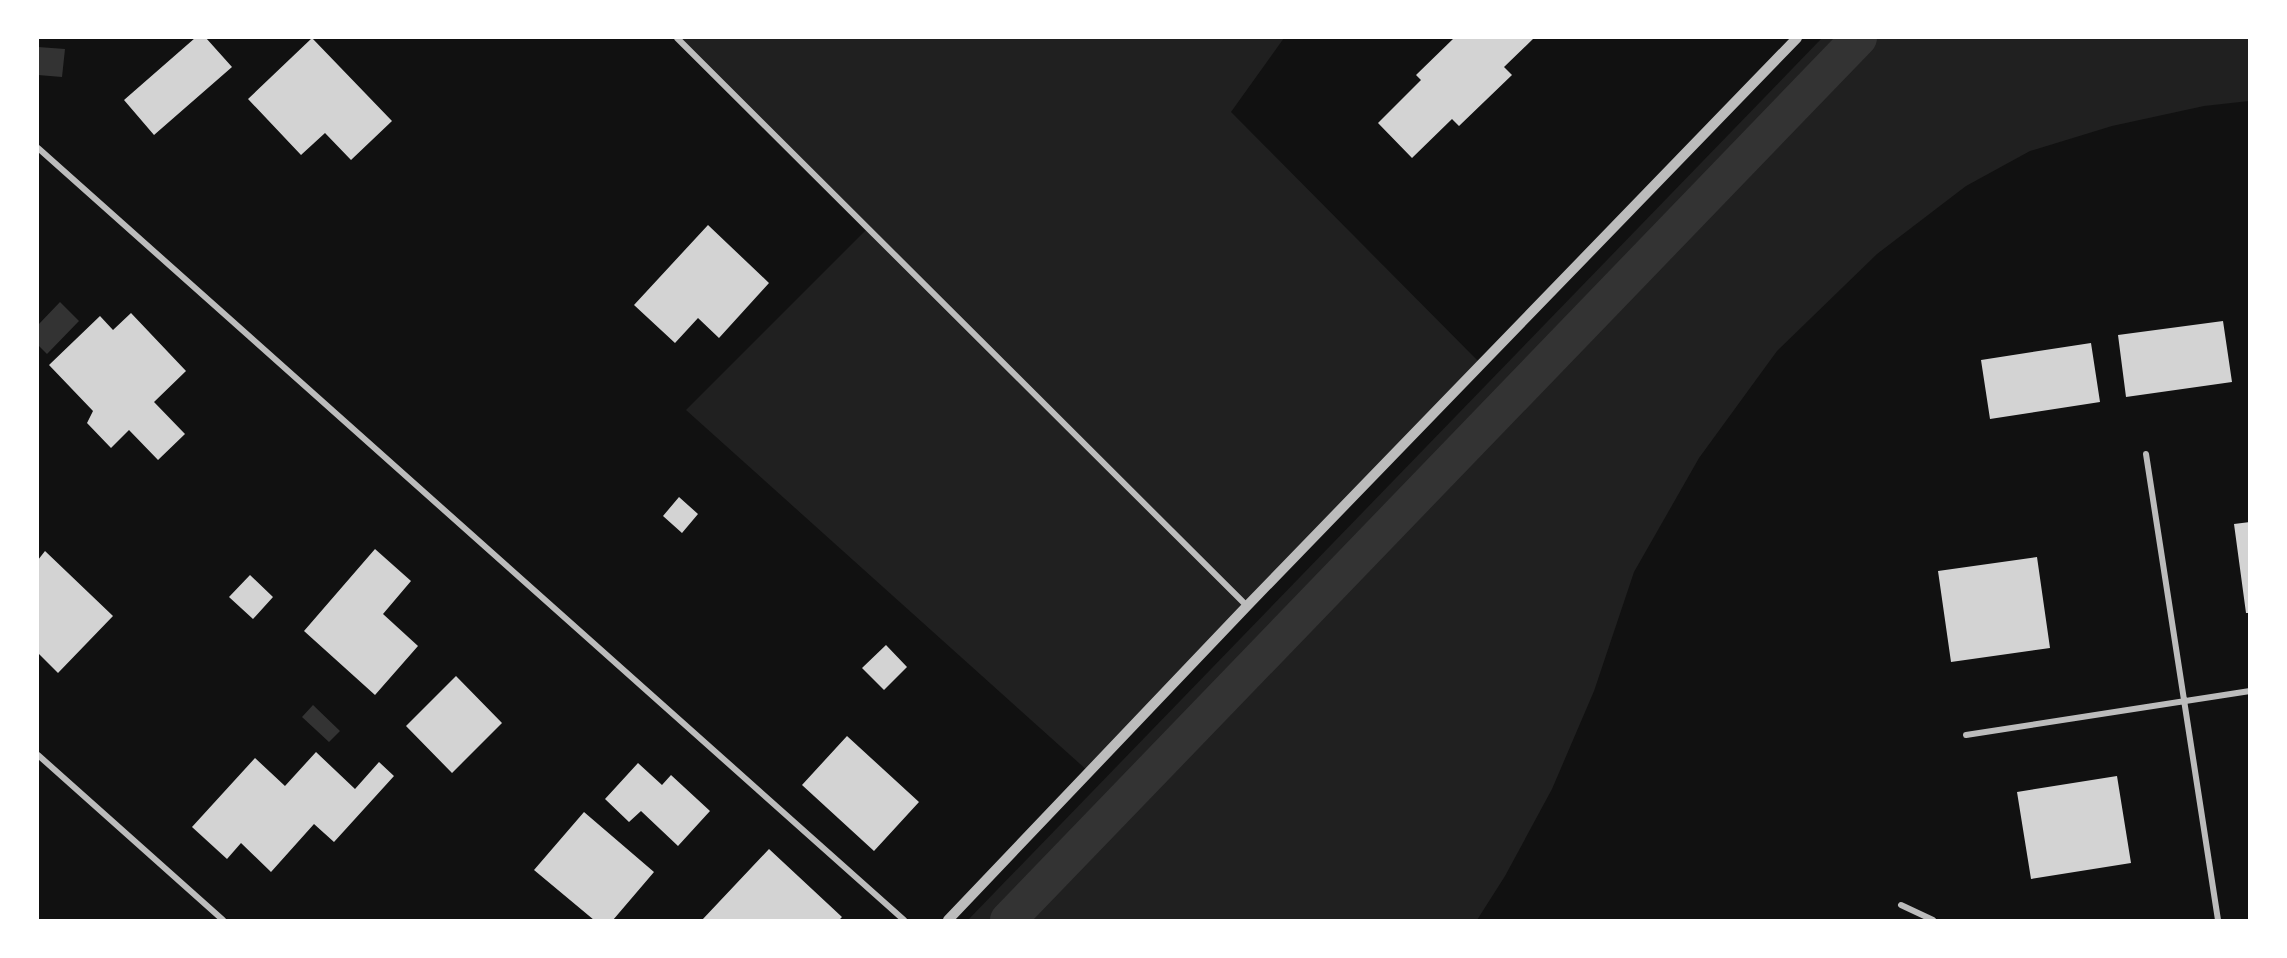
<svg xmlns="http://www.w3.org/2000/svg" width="2287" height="958" viewBox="0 0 2287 958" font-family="Figtree,sans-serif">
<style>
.green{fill:#202020}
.water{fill:#333}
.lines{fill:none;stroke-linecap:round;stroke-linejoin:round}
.canal{stroke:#333;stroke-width:36}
.building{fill:#d3d3d3}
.minor{stroke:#bcbcbc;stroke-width:6}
.tertiary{stroke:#bcbcbc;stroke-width:10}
</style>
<rect width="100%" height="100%" fill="#111"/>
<path class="green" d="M677,38H1284L1231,112L1481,364L1089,772L686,410L868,228Z
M1822,38H2249V101L2204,106L2112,126L2030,151L1966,186L1877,254L1777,351L1699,458L1634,572L1594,691L1552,789L1505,876L1477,920H968Z"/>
<path class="water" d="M38,47L65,49L62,77L38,75Z
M60,302L79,321L47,354L38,345V325Z
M313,705L340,731L329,742L302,717Z"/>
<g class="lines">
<path class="canal" d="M1008,920L1859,38"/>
</g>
<path class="building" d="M195,38H206L232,67L154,135L124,100Z
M312,38L392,121L351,160L325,133L301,155L248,99Z
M1454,38H1534L1504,67L1512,75L1459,126L1452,119L1412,158L1378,123L1421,80L1416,75Z
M708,225L769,283L719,338L698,318L675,343L634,305Z
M131,313L186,371L154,402L185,434L158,460L129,430L111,448L87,423L93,411L49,365L100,316L113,330Z
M2223,321L2232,382L2126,397L2118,335Z
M2091,343L2100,402L1990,419L1981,360Z
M679,497L698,514L682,533L663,516Z
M2250,522V613H2246L2234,524Z
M375,549L411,581L383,614L418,646L375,695L304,631Z
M45,551L113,616L58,673L38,653V560Z
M2037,557L2050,648L1951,662L1938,571Z
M250,575L273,597L253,619L229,597Z
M886,645L907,667L884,690L862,668Z
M456,676L502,723L452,773L406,726Z
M847,736L919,802L874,851L802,785Z
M316,752L355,789L379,762L394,776L334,842L314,824L271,872L241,843L227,859L192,827L255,758L285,786Z
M638,763L662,785L671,775L710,811L678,846L641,811L629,822L605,799Z
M2117,776L2131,863L2031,879L2017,792Z
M584,812L654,872L613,920H594L534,870Z
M769,849L842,917L839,920H702Z"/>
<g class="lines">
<path class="minor" d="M677,38L1247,606
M38,148L904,920
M2146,454L2218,920
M1966,735L2250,691
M38,755L223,920
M1901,905L1933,920"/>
<path class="tertiary" d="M948,920L1247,606L1797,38"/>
</g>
<rect width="2287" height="958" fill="none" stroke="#ffffff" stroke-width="78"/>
</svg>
